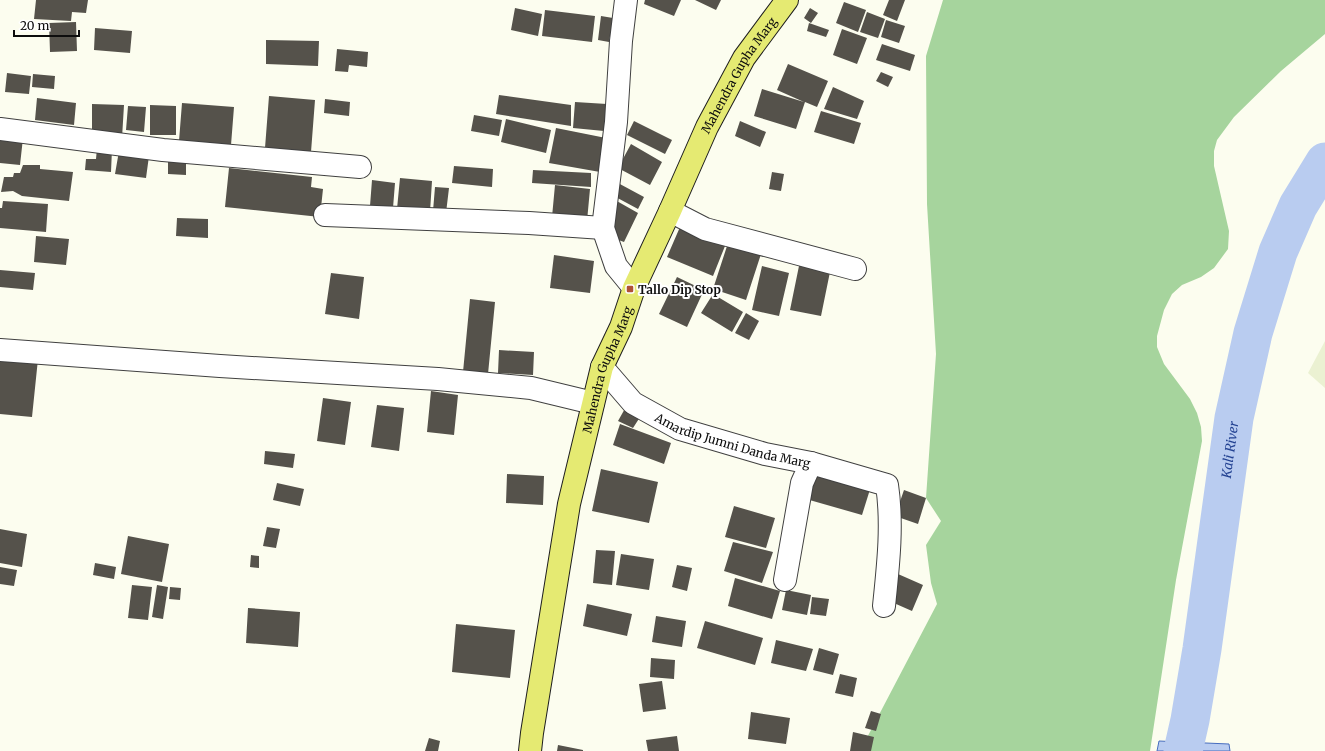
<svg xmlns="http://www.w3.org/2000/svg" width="1325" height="751" viewBox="0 0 1325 751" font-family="Merriweather,serif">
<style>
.farmland{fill:#ebf1d2}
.forest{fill:#a6d49d}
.water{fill:#b9ccf0;stroke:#476dbf}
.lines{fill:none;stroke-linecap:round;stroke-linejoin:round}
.river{stroke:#b9ccf0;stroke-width:39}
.building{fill:#55524b}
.minor-casing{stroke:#404040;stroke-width:24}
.major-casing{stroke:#1e1e1e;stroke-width:24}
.minor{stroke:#fff;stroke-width:22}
.major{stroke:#e5ea72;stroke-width:22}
.poi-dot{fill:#af5134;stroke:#fff;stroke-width:1.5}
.labels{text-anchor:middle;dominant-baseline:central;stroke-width:4;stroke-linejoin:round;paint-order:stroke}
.street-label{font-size:12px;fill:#0d0d0d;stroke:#fff}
.poi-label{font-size:12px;font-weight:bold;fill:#0d0d0d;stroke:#fff;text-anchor:start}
.water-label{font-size:13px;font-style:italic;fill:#234292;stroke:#fff}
</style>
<rect width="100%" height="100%" fill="#fcfdef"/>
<path class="farmland" d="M1325,341V388L1308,373Z"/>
<path class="forest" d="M943,0H1325V34L1281,71L1234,117L1217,140L1214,151V166L1229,231L1228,249L1214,268L1201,277L1182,285L1172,294L1164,310L1157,336V347L1164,364L1190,399L1197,413L1201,427L1202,441L1176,580L1150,751H860L937,604L931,583L926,545L941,521L926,498L936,354L927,204L926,56Z"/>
<path class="water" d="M1159,741L1229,744L1230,751H1157Z"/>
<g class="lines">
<path class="river" id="s1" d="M1183,751L1190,720L1202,649L1234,418L1253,333L1278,252L1298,206L1325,162"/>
</g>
<path class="building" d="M36,0H88L86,13L72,12L71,21L34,19Z
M645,0H681L674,16L644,4Z
M695,0H721L716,10Z
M889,0H905L897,21L883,15Z
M844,2L866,10L858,32L836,23Z
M515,8L542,14L538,36L511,30Z
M810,8L818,13L811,23L804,18Z
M545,10L595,16L592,42L542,36Z
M867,12L885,19L878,38L860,32Z
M601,16L613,18L609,42L598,40Z
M886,20L905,26L899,43L881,37Z
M76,22L77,51L50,52L49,23Z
M809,23L829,30L826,37L807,31Z
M95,28L132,31L130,53L94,50Z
M842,29L867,38L857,64L833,55Z
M266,40L319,41L318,66L266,64Z
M882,44L915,55L910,71L876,60Z
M337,49L368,52L367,67L349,65L348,72L335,71Z
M788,64L828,81L817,107L805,102L796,129L754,116L762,89L804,102L777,90Z
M881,72L893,77L888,87L876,81Z
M7,73L31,76L29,94L5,92Z
M33,74L55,76L54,89L32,87Z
M833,87L864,101L857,119L824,109Z
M499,95L571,105V126L496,114Z
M269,96L315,100L311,152L265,148Z
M37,98L76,103L74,125L35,120Z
M325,99L350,102L349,116L324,113Z
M575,102L607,104L604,131L573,128Z
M182,103L234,107L231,145L179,141Z
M92,104L124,105L122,138L92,137Z
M150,105L176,106V135H150Z
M128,106L146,107L144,132L126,130Z
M821,111L861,123L854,144L814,132Z
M474,115L502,120L499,136L471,131Z
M506,119L551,130L546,153L501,142Z
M634,121L672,140L665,154L627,135Z
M740,121L766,132L760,147L735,136Z
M556,128L606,138L600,172L549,163Z
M0,135L23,138L20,165L0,163Z
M631,144L662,162L650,185L618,168Z
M97,148L112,149L111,172L85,170L86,159H96Z
M119,151L149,156L146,178L115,174Z
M168,156L186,157V175L168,174Z
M23,165H40V169L73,172L69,201L22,196L13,191L1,192L4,177H13L14,173H20Z
M454,166L493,169L492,187L452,183Z
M229,168L312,177L311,187L323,189L320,217L225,207Z
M533,170L591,173V187L532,183Z
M772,172L784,174L781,191L769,189Z
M400,178L432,181L430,212L397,209Z
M372,180L395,183L393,208L370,206Z
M618,183L644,197L638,209L612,195Z
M555,185L590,189L587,221L552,217Z
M435,187L449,188L446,213L433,211Z
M615,200L638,213L624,242L610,237Z
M3,201L48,204L46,232L0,228V208H2Z
M177,218L208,219V238L176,236Z
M680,227L725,246L713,276L667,257Z
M36,236L69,239L66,265L34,262Z
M728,243L761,254L746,300L713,289Z
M554,255L594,261L590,293L550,288Z
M800,261L831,267L821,316L790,310Z
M762,266L789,273L779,316L752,310Z
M0,270L35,273L33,290L0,287Z
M331,273L364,277L359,319L325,314Z
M677,277L704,290L687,327L659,314Z
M713,294L743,312L732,332L701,313Z
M470,299L495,302L488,374L463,372Z
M746,313L759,321L749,340L735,333Z
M499,350L534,352L533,375L498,373Z
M0,355L38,359L32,417L0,414Z
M431,391L458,395L454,435L427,432Z
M323,398L351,402L345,445L317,441Z
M377,405L404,408L399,451L371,447Z
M627,405L642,414L633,428L618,421Z
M620,424L671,443L664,464L613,445Z
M265,451L295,454L293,468L264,464Z
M601,469L658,482L649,523L592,511Z
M814,469L872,483L862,515L806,499Z
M507,474L544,476L543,505L506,503Z
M277,483L304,489L300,506L273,500Z
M904,490L926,498L918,524L895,516Z
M734,506L775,518L766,548L725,537Z
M267,527L280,529L276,548L263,546Z
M0,529L27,534L22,567L0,563Z
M128,536L169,544L162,582L121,574Z
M733,542L773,552L762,583L724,571Z
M596,550L615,551L612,585L593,583Z
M621,554L654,559L649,590L616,585Z
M251,555L259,556V568L250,567Z
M95,563L116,567L114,579L93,575Z
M677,565L692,568L687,591L672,587Z
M0,567L17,570L14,586L0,584Z
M898,574L923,585L912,611L887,600Z
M735,578L780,591L772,619L728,606Z
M132,585L152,587L148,620L128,618Z
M157,585L168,587L163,619L152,617Z
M170,587L181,588L180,600L169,599Z
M786,590L811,595L807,615L782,610Z
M812,597L829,599L826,616L810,614Z
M587,604L632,614L627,636L583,626Z
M248,608L300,612L298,647L246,643Z
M656,616L686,621L682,647L652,642Z
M705,621L763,638L755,665L697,648Z
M456,624L515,630L510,678L452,672Z
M776,640L813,649L806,671L771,663Z
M819,648L839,654L833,675L813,670Z
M651,658L675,660L674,679L650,677Z
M840,674L857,678L853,697L835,693Z
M662,681L666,709L643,712L639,684Z
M871,711L881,714L876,731L865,728Z
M751,712L790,718L786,744L748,739Z
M853,732L874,737L871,751H850Z
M677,736L679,751H648L646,740Z
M429,738L440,741L438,751H425Z
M558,745L583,750V751H557Z"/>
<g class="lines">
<g class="minor-casing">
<g id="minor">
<path d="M626,0L621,41L616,122L603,228L616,266L634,288"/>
<path d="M0,129L163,150L360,167"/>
<path d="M670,211L705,229L855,269"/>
<path d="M325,215L529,223L603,228"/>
<path d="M0,350L220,366L438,379L531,388L593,403"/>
<path id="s2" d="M602,367L633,403L680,429L765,454L811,463L802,483L785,580"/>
<path d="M811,463L887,485C893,525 888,567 884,606"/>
</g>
</g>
<g class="major-casing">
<g id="major">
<path id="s3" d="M530,751L532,733L569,504L602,367L621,327L634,288L670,211L707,127L744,58L787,0"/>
</g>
</g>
<use href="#minor" class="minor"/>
<use href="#major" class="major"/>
</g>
<rect class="poi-dot" x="626" y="285" width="8" height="8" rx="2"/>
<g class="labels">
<g class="street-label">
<text stroke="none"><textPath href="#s3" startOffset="714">Mahendra Gupha Marg</textPath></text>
<text stroke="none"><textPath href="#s3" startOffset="390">Mahendra Gupha Marg</textPath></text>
<text stroke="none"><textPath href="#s2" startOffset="155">Amardip Jumni Danda Marg</textPath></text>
</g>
<g class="poi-label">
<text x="638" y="289">Tallo Dip Stop</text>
</g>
<g class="water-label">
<text stroke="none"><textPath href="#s1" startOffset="305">Kali River</textPath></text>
</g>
</g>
<path d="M14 30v6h65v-6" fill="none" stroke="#0d0d0d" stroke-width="2"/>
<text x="20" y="30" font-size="12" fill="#0d0d0d" stroke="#ffffff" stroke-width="3" paint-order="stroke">20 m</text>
</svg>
